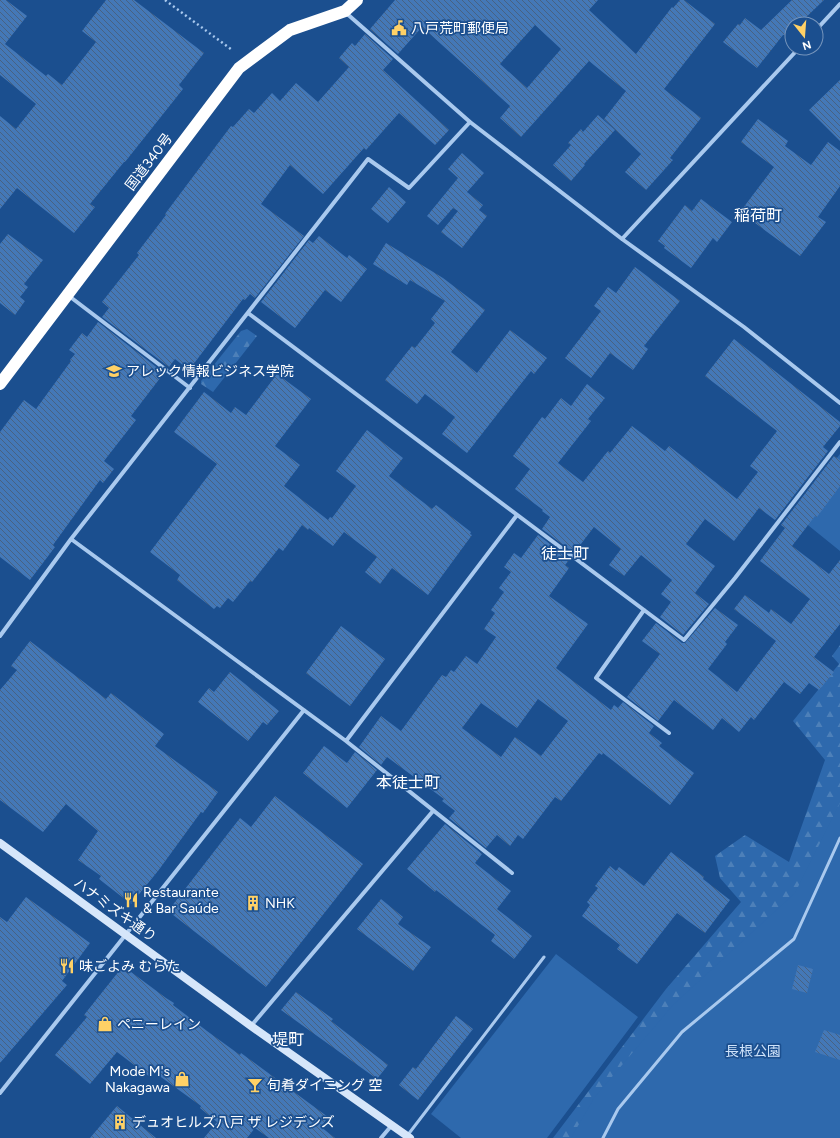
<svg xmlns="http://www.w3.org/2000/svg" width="840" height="1138" viewBox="0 0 840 1138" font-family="Figtree,'Noto Sans JP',sans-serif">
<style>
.forest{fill:url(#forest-firs)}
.park{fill:#2e69ad}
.building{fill:url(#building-back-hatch);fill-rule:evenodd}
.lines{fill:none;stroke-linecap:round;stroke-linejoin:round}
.path{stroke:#a9c9ee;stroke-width:2.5;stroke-dasharray:2 3;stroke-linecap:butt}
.lane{stroke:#a9c9ee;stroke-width:3}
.street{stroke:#a9c9ee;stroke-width:4}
.secondary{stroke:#d6e6fa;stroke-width:8}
.highway{stroke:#fff;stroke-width:12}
.labels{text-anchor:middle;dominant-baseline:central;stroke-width:3.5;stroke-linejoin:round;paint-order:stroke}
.poi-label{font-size:14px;fill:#fff;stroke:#1b4f8f;text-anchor:start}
.street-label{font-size:14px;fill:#fff;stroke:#1b4f8f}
.park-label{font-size:14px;fill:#cfe3fa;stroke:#1b4f8f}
.quarter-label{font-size:16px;fill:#fff;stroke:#1b4f8f}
</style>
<defs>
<pattern id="forest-firs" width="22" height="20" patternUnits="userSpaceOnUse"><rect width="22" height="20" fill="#2e69ad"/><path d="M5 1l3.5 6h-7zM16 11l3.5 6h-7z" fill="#4d80b9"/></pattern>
<pattern id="building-back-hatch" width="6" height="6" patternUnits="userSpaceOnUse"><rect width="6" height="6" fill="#4478b7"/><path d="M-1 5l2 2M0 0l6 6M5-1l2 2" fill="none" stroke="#486282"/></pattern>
</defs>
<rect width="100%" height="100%" fill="#1b4f8f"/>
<path class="forest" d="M247,329L257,336L213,392L201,384V381L241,331Z
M840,645V809L795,898L576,1138H553L666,989L741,902L720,878L715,856L745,835L789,862L825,760L793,721L839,664L832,656Z"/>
<path class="park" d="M840,454V551L793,513Z
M840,803V1138H571L594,1098L673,1005L795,893Z
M556,954L638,1017L547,1138H461L431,1114Z"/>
<path class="building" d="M0,0H6L27,16L5,44L46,76L48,74L62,85L96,42L82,31L106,0H134L204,53L179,85L183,89L125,162H124L90,204L95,207L74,233L17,188L0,209V116L16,129L36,104L0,75Z
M395,0H598L589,10L636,54L672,7L673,8L680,0H684L715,24L664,89L701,118L670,158L673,160L646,190L625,172L641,154L604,119L626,91L589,61L521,137L500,118L510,106L422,27L398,54L370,29ZM535,25L561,49L527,88L500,64Z
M792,0H824L799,24H792V31L788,35H783L757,68L723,42L738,24L740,25L745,18L761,30Z
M365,34L393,59L383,70L449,130L435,145L399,113L366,150L364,148L323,194L290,165L261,204L304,236L255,298L250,294L245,300L243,299L189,370L175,359L169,367L102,317L109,308L102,302L139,255L137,253L166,215L165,214L231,126L233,127L249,109L254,113L272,93L280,101L296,83L318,102L349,67L339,58L352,43L355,46Z
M840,80V141L809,110Z
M598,115L615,130L584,164L585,165L571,181L553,165L571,145L568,143L581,129L583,132Z
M758,119L788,141L785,146L811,165L828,142L840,151V186L818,217L826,222L800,256L740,212L774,167L741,142Z
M462,153L484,173L467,192L483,205L479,210L487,216L462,248L441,232L458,211L453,208L438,225L427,216L458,178L448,169Z
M389,187L406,202L388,223L371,209Z
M701,199L732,222L717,242L713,238L691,268L664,248L665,246L658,241L685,205L692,211Z
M8,234L43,260L24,284L28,287L20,297L25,301L15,315L0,303V244Z
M319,236L347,258L349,255L367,269L341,302L325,290L295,328L261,302L309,240L313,243Z
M386,243L443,278L485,310L451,352L477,373L510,330L547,358L534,374L531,371L467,453L442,434L455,417L425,394L417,404L385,380L412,346L415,348L435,323L431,319L445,301L410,280L407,285L373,264Z
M635,267L680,301L644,346L648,349L633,370L610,353L591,378L565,358L601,311L594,306L608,287L616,293Z
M98,322L164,373L131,416L136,420L104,461L114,469L103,483L100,480L53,545L55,547L30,580L0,557V432L24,400L36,409L71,361L70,360L75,354L69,350L82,333L87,337Z
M734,339L840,422V426L823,447L828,451L775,520L759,508L734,541L705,519L686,544L715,566L695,593L709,604L683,635L660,617L671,602L661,594L672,580L641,555L624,576L623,575L609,565L621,549L594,527L574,553L542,529L550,517L542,511L543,510L515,489L530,469L513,456L542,417L545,419L561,398L571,406L587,384L605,398L588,419L591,421L558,463L583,482L608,451L610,453L632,426L665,451L669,446L737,499L758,472L750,466L777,431L705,376Z
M277,374L311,399L275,446L300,465L284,486L328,520L330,517L332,518L356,486L336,471L367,430L403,458L389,476L432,509L436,505L471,532L470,534L472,535L428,595L392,568L380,584L365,572L377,557L344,532L333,546L309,528L308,530L302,525L283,551L279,548L252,582L250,581L233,602L228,598L220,608L217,606L214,609L192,592L177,580L180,575L150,552L217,464L174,432L204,392L231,413L235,407L246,415Z
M834,456L840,460V486L817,517L815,516L792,546L829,574L840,560V624L814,657L834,672L819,690L809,683L800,694L784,682L754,720L751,717L739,732L722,718L713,730L674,700L658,721L627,697L660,654L642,641L656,623L682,643H685L715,608L738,625L725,642L727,644L708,669L737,692L776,641L734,609L745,595L769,613L771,609L791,624L810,599L760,561L785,528L781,525Z
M538,535L570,559L565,565L569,568L549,596L588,624L556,668L611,710L614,705L618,708L623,702L654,726L649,733L662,743L659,746L694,773L670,805L603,753L602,755L599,753L561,801L555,797L523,839L518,835L510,846L497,835L486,848L449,818L455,811L442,801L444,799L387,757L381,765L359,747L381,716L401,731L442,675L446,677L451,670L454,672L466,656L477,664L496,637L484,629L495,613L491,610L504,592L499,588L511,572L504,567L514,553L521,558ZM538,699L568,721L541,756L515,737L501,757L462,728L481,703L517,728Z
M341,626L385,659L350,706L306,673Z
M30,641L106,699L111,693L164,734L155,746L218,792L203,813L201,812L158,871L131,904L99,879L101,876L78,860L98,831L66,804L43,832L0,800V690L17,670L11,666Z
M230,672L279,711L267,725L263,722L248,741L198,702L209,688L214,692Z
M324,746L347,763L355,752L377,770L347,808L303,773Z
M275,796L363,864L266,987L168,911L240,818L251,827Z
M445,824L482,854L475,863L511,891L497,909L532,936L514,959L491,941L495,935L436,890L435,892L407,869Z
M671,852L704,877L703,879L730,900L705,933L677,913L637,964L617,949L620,945L582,916L590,905L587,902L598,888L595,886L610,866L616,871L619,867L644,886Z
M26,897L90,943L62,981L67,985L0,1063V917L7,922Z
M381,899L403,917L398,924L431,947L413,971L357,929Z
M798,965L813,969L807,993L792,989Z
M123,966L166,998L174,1003L173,1005L207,1031L240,1055L241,1053L328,1117L321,1127L335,1138H269L255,1128L247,1138H204L217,1122L200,1108L201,1106L154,1072L150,1077L117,1052L90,1084L55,1055L87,1017L84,1015Z
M296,992L333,1019L331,1021L388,1065L377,1079L281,1010Z
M456,1016L473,1029L418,1100L399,1085L413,1067L416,1069Z
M824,1030L840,1035V1060L815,1052Z
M117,1106L156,1138H90Z"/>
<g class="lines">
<path class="path" d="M165,0L232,50"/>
<path class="lane" d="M407,1136L544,957
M603,1138L618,1109L682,1032L794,939L840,838"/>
<path class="street" d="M345,12L470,122L622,239L744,327L840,403
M816,30L840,4
M622,239L799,48
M69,296L190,388
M248,313L684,640L735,578L840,442
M71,539L346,741L512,873
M644,610L596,678L669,733
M0,636L71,539L368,159L409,188L470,122
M346,741L517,515
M251,1026L433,811
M0,1093L304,710
M381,1138L392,1125"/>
<path class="secondary" d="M0,843L251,1026L410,1138"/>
<path class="highway" d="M0,384L239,68L290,30L345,11L357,0"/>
</g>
<defs>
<g id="civic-bare" transform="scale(1.2)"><path d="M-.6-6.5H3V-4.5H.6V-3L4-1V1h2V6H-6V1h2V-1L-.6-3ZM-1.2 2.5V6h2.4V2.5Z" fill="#ffd166" stroke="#1b4f8f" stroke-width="2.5" paint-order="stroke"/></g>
<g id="university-bare" transform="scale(1.2)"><path d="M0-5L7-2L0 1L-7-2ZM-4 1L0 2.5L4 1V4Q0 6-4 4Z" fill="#ffd166" stroke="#1b4f8f" stroke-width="2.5" paint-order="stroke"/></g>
<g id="restaurant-bare" transform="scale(1.2)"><path d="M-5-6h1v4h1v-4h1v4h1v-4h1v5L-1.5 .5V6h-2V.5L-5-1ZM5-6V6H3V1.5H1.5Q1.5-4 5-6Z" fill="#ffd166" stroke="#1b4f8f" stroke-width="2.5" paint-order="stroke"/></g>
<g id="building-bare" transform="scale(1.2)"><path d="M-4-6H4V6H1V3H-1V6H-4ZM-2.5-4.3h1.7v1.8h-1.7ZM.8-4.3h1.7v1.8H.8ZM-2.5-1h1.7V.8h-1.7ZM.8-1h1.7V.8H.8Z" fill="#ffd166" stroke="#1b4f8f" stroke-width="2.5" paint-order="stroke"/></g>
<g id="shop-bare" transform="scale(1.2)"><path d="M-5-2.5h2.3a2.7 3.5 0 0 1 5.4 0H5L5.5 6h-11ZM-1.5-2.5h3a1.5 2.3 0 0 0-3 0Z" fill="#ffd166" stroke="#1b4f8f" stroke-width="2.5" paint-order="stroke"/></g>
<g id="bar-bare" transform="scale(1.2)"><path d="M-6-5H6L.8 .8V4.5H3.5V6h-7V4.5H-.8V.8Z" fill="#ffd166" stroke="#1b4f8f" stroke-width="2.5" paint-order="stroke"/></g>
</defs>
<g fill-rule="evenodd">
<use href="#civic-bare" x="399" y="28"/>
<use href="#university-bare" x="114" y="371"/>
<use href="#restaurant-bare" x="131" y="900"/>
<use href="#building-bare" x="253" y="903"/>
<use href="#restaurant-bare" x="67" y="966"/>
<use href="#shop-bare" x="105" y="1024"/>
<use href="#shop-bare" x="182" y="1079"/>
<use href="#bar-bare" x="255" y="1085"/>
<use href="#building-bare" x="120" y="1122"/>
</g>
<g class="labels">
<g class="poi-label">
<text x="411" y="28">八戸荒町郵便局</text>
<text x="126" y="371">アレック情報ビジネス学院</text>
<text x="143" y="892">Restaurante<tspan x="143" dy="16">&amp; Bar Saúde</tspan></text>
<text x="265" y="903">NHK</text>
<text x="79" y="966">味ごよみ むらた</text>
<text x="117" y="1024">ペニーレイン</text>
<text x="170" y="1071" text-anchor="end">Mode M's<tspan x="170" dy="16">Nakagawa</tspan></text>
<text x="267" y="1085">旬肴ダイニング 空</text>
<text x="132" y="1122">デュオヒルズ八戸 ザ レジデンズ</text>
</g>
<g class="street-label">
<text transform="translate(149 162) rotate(-53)">国道340号</text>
<text transform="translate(115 910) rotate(36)">ハナミズキ通り</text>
</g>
<g class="park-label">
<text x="753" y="1051">長根公園</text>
</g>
<g class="quarter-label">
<text x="758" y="215">稲荷町</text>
<text x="565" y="553">徒士町</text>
<text x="408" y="782">本徒士町</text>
<text x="288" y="1039">堤町</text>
</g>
</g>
<g transform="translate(804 36) rotate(163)"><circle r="19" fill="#1b4f8f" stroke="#7695bc"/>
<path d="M0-3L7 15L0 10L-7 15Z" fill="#ffd166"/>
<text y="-6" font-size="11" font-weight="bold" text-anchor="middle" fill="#ffffff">N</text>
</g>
</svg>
